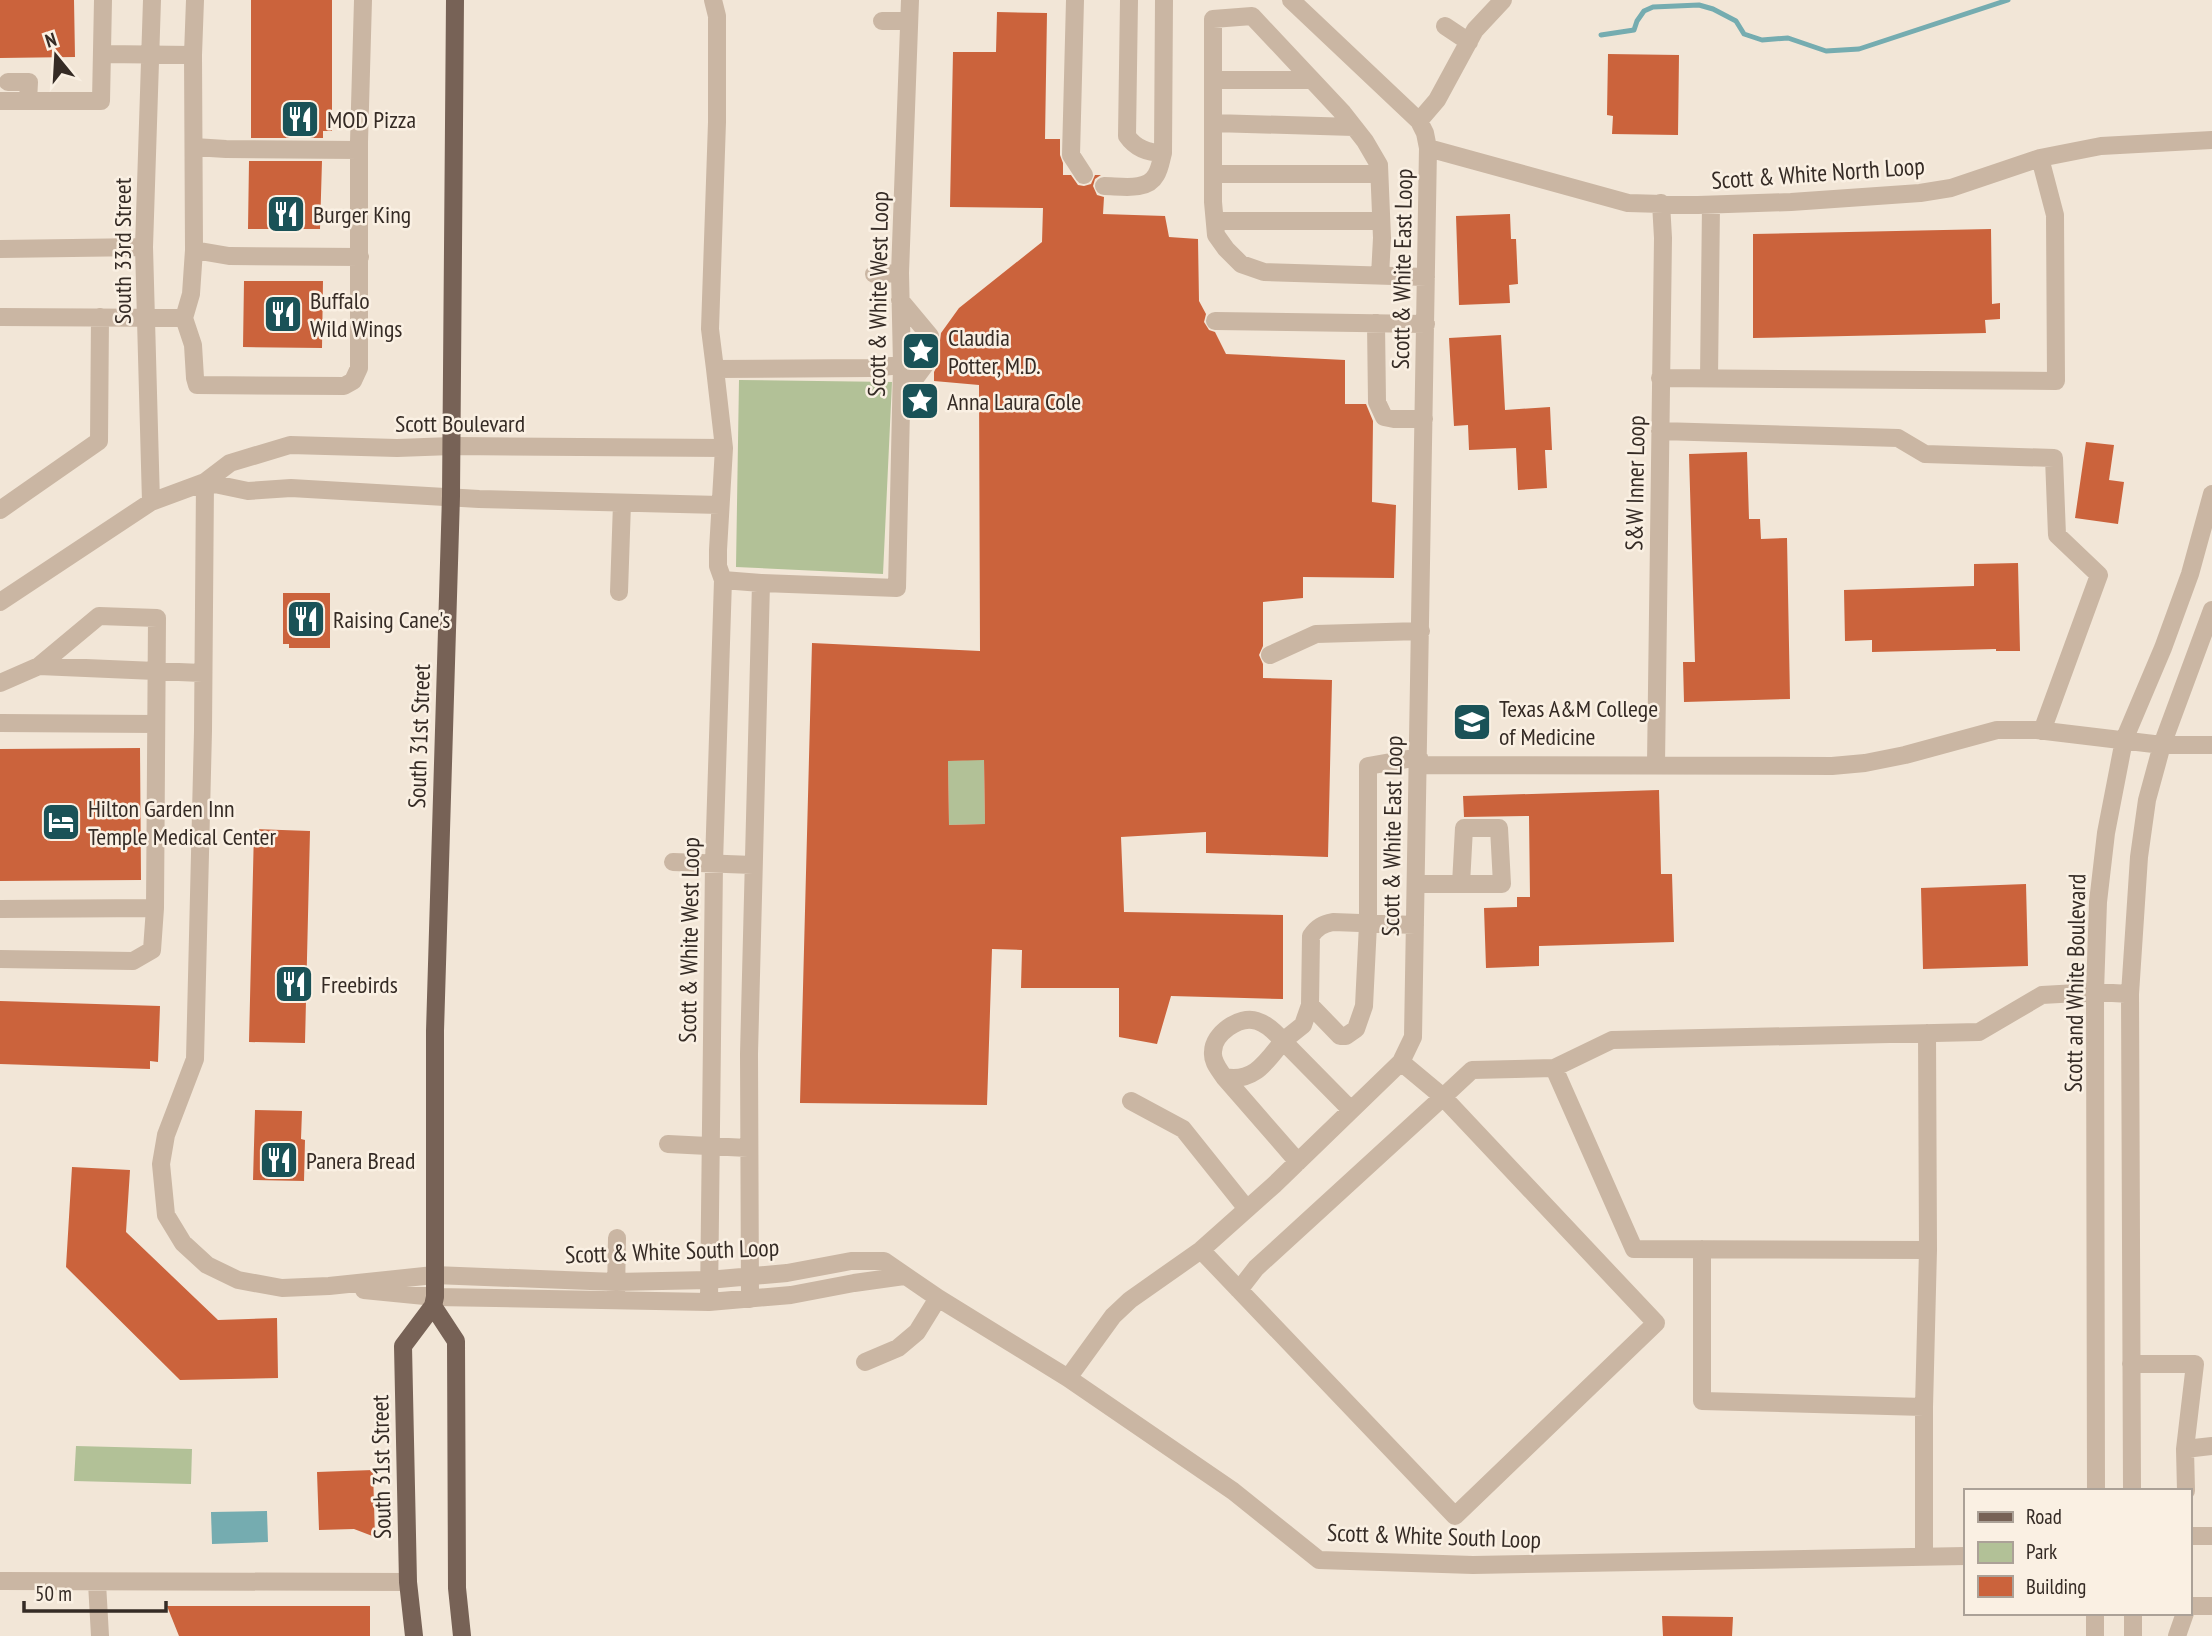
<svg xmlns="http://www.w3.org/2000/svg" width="2212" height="1636" viewBox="0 0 2212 1636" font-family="'PT Sans Narrow',sans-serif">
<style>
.green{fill:#b2c197}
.water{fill:#75acb0}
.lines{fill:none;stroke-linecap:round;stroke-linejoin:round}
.stream{stroke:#75acb0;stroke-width:5}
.building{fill:#cb633c;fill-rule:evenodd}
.minor{stroke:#cab6a3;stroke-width:18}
.major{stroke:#776256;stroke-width:18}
.labels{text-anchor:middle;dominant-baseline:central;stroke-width:5;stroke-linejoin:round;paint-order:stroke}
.poi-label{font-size:24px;fill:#352b25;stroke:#faf0e3;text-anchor:start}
.street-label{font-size:24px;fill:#352b25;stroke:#faf0e3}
</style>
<rect width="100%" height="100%" fill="#f2e6d7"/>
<path class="green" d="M739,380L892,382L883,574L736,567Z
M983,697L985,824L949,825L948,761L968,760Z
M76,1446L192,1449L191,1484L74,1481Z"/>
<path class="water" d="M267,1511L268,1542L212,1544L211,1512Z"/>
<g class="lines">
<path class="stream" d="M1601,35L1634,30L1637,21L1644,11L1653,7L1699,5L1713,9L1736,21L1744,34L1762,40L1788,38L1826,51L1859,49L2008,0"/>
</g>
<path class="building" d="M0,0H74L75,57L0,58Z
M251,0H332V131H323V138H251Z
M997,12L1047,13L1045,139H1060V155L1063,163V175H1071L1078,185L1084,186L1091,184L1095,175H1101L1095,179L1093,186L1097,195L1104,197L1103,214L1165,216L1169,237L1198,239L1199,301L1206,314L1204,322L1209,330L1215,332L1226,354L1345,360V404H1366L1373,421L1372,502L1396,505L1394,578L1303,577V598L1263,602V646L1259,655L1263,664V678L1332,680L1328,857L1206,853V832L1121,837L1124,912L1283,915V999L1171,996L1157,1044L1119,1037V988H1021L1022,950L992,949L987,1105L800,1103L812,643L980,651L979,385L934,381V372L939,362L933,347L940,341L941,333L959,308L1042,242L1043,208L950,207L953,52H996ZM984,760L985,824L949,825L948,761Z
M1608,54L1679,55L1678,135L1612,134L1613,116L1607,115Z
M249,161H322L320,229H248Z
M1510,214L1511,239H1516L1518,284L1509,285L1510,303L1459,305L1456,216Z
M1991,229L1992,304L2000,303V319L1985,320L1986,333L1753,338V234Z
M244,281H323L322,348L243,347Z
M1501,335L1505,410L1550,407L1552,450H1545L1547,488L1518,490L1516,448L1469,450L1468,425L1454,426L1449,338Z
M2086,442L2114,445L2109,480L2124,482L2118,524L2075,518Z
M1747,452L1749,519H1760L1761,539L1787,538L1790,699L1684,702L1683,662H1695L1689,454Z
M2018,563L2020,651H1996V649L1872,652V640L1845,641L1844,590L1974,586V564Z
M283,593H330V648H289V644H283Z
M140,748L141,880L0,881V749Z
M1659,790L1661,874H1672L1674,942L1539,946V966L1486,968L1484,908L1517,907V897H1530L1529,816L1464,817L1463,796Z
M254,829L310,831L305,1043L249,1042Z
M2026,884L2028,966L1923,969L1921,888Z
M0,1001L160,1006L158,1062L150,1061V1069L0,1064Z
M255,1110L302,1111L301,1139L305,1140L304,1181L253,1180Z
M72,1167L130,1170L126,1232L218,1320L277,1318L278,1378L180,1380L66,1267Z
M373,1470L375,1537L354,1529L319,1530L317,1472Z
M167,1606H370V1636H179Z
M1662,1616L1733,1617L1732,1636H1663Z"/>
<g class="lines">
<path class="minor" d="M713,0L717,16V122L710,329L715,369
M1075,0L1071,155L1084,175
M1129,0L1127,136C1136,149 1149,153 1163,153
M882,21H909
M1445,26L1469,42
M102,54L193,55L195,0
M1213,80H1312
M8,82H29L28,101
M0,101H101L103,0
M1419,121L1437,100L1475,30L1503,0
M1213,123L1354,127
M194,147L226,149L359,150
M1428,148L1628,203L1698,205L1791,202L1920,193L1951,188L2040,158L2101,146L2212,140
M1213,174H1379
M1104,186C1120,186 1147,192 1156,175C1160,169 1161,160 1163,153L1164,0
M1215,221H1381
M0,249L144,247
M194,250L229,256L360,257
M874,274L900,273
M1380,276L1382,238L1379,165L1365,141L1343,113L1252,16L1213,19V202L1216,235L1226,249L1241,264L1264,272L1426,277
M900,300L930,336
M0,317L184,318L193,345L195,378L197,385L344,386L353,381L359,368V142L363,0
M184,318L191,294L194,250L193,55
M1215,321L1426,324
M1376,323L1377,402L1384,417L1394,419H1424
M902,365L871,368L715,369L724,448L718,550V566L723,580L761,583L897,588L902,365L900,273L910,0
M1660,378L2056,381L2055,215L2040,158
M1709,378L1711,205
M902,396L928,361
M1660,431L1898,438L1925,454L2054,458L2057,535L2099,575L2042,731
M205,482L203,731L195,1059L166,1135L161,1164L166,1215L183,1243L207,1265L238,1280L282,1288L329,1286L434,1275L616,1282L708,1280L787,1273L851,1261H884L938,1298L1068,1378L1233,1491L1319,1560L1473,1565L1965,1556
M205,482L248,491L291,488L479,499L720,505
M151,502L144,247L152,0
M0,510L99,441L100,317
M619,592L622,503
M0,602L151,502L205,482L230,463L290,445L397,448L452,446L724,448
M1270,655L1316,634L1421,631
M39,666L202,673
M0,683L39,666L99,616L157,618L155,908L152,950L133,961L0,959
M0,723L156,724
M1656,764L1663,238L1661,203
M1418,765L1832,766L1865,763L1905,755L1997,730H2037L2162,745H2212
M673,862L753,865
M1416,884H1502L1499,828H1464L1461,884
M0,909L155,908
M1310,1005L1340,1036H1346L1356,1029L1364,1006L1368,924V766L1419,757
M1401,1062L1443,1097L1472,1070L1554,1068L1612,1040L1979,1032L2042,995L2095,992L2130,994
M1554,1068L1634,1249L1928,1250L1927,1033
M1224,1077C1254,1083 1266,1062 1283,1041L1351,1110
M1131,1101L1183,1129L1247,1209
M668,1144L748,1148
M1298,1162L1224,1077C1219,1069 1212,1062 1213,1052C1213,1034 1239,1015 1257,1021C1267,1024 1276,1033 1283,1041L1303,1025L1310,1005L1311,936C1317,927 1323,924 1333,922L1415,925
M1702,1249V1401L1924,1407L1928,1250
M1201,1250C1286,1338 1370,1427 1455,1516L1656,1323L1443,1097L1256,1268L1239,1290
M364,1290L435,1297L709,1302L791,1295L854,1283L904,1276
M616,1294L617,1238
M750,1299L749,1054L761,583
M709,1302L714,863L723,580
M865,1362L898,1348L917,1332L938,1298
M2131,1364H2195L2185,1449
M1068,1378L1113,1316L1130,1300L1201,1250L1274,1185L1401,1062L1413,1037L1428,148L1425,133L1419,121L1291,0
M1924,1407V1557
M2096,1491L2095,992L2098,902L2106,833L2124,740L2163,648L2190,574L2212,494
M2132,1491L2130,994L2139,857L2147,800L2162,745L2212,610
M2186,1491L2185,1449L2212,1446
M2189,1536H2212
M0,1581L408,1582
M97,1583L100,1636
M2189,1606H2212
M2133,1613V1636
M2095,1636V1613
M2177,1636L2185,1613"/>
<path class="major" d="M433,1306L456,1341L457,1588L462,1636
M414,1636L408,1582L403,1346L433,1306L435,1297V1031L451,496L455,0"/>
</g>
<defs>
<g id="restaurant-square" transform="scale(2.0125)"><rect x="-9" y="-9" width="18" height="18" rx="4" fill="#1a5257" stroke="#faf0e3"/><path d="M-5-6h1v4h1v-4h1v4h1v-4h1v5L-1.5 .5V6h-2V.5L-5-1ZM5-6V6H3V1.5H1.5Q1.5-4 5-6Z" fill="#fff"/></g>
<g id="sight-square" transform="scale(2.0125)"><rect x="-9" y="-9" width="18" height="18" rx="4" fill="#1a5257" stroke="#faf0e3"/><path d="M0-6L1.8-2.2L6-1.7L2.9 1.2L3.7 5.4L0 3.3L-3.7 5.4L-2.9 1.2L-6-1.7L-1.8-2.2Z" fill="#fff"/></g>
<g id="university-square" transform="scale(2.0125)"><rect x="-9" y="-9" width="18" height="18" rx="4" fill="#1a5257" stroke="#faf0e3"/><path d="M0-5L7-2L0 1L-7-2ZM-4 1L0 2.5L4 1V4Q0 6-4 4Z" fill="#fff"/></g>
<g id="hotel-square" transform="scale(2.0125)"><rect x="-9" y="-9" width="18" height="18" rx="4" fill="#1a5257" stroke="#faf0e3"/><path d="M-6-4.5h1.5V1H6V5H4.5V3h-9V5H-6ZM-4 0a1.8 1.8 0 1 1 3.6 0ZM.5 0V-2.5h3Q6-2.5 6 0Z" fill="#fff"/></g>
</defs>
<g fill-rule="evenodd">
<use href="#restaurant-square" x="300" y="119"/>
<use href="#restaurant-square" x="286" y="214"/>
<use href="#restaurant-square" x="283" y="314"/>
<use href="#sight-square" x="921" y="351"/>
<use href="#sight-square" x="920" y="401"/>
<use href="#restaurant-square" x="306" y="619"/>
<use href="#university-square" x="1472" y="722"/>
<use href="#hotel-square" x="61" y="822"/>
<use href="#restaurant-square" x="294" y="984"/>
<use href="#restaurant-square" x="279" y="1160"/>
</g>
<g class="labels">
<g class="poi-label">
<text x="327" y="119">MOD Pizza</text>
<text x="313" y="214">Burger King</text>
<text x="310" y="300">Buffalo<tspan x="310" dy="28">Wild Wings</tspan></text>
<text x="948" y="337">Claudia<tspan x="948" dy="28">Potter, M.D.</tspan></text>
<text x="947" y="401">Anna Laura Cole</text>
<text x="333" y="619">Raising Cane's</text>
<text x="1499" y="708">Texas A&amp;M College<tspan x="1499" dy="28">of Medicine</tspan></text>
<text x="88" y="808">Hilton Garden Inn<tspan x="88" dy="28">Temple Medical Center</tspan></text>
<text x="321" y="984">Freebirds</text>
<text x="306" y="1160">Panera Bread</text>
</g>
<g class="street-label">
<text transform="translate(1818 173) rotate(-4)">Scott &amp; White North Loop</text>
<text transform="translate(122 251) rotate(-90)">South 33rd Street</text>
<text transform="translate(1402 269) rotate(-89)">Scott &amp; White East Loop</text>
<text transform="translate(878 294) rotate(-89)">Scott &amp; White West Loop</text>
<text x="460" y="423">Scott Boulevard</text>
<text transform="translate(1635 483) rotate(-89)">S&amp;W Inner Loop</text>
<text transform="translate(419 736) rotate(-88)">South 31st Street</text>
<text transform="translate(1392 836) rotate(-89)">Scott &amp; White East Loop</text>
<text transform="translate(689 940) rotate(-89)">Scott &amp; White West Loop</text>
<text transform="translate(2075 983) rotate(-89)">Scott and White Boulevard</text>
<text transform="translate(672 1251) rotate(-2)">Scott &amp; White South Loop</text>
<text transform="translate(381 1467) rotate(-91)">South 31st Street</text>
<text transform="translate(1434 1536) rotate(2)">Scott &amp; White South Loop</text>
</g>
</g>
<rect x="1964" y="1489" width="228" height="126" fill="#faf0e3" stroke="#aba197" stroke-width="2"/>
<rect x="1978" y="1512" width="35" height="10" fill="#776256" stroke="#aba197" stroke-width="2"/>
<text x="2026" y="1524" font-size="21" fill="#352b25">Road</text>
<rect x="1978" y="1542" width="35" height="21" fill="#b2c197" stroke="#aba197" stroke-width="2"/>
<text x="2026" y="1559" font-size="21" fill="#352b25">Park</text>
<rect x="1978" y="1576" width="35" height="21" fill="#cb633c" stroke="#aba197" stroke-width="2"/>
<text x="2026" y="1594" font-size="21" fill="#352b25">Building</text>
<g transform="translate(56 56) rotate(342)" stroke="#faf0e3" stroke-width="5" paint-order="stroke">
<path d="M0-5L12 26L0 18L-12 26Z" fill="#352b25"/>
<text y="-10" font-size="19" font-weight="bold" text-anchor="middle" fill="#352b25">N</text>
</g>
<path d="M24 1601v10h142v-10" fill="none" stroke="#352b25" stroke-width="3.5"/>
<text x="35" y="1601" font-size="21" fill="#352b25" stroke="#faf0e3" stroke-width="5" paint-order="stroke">50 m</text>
</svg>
